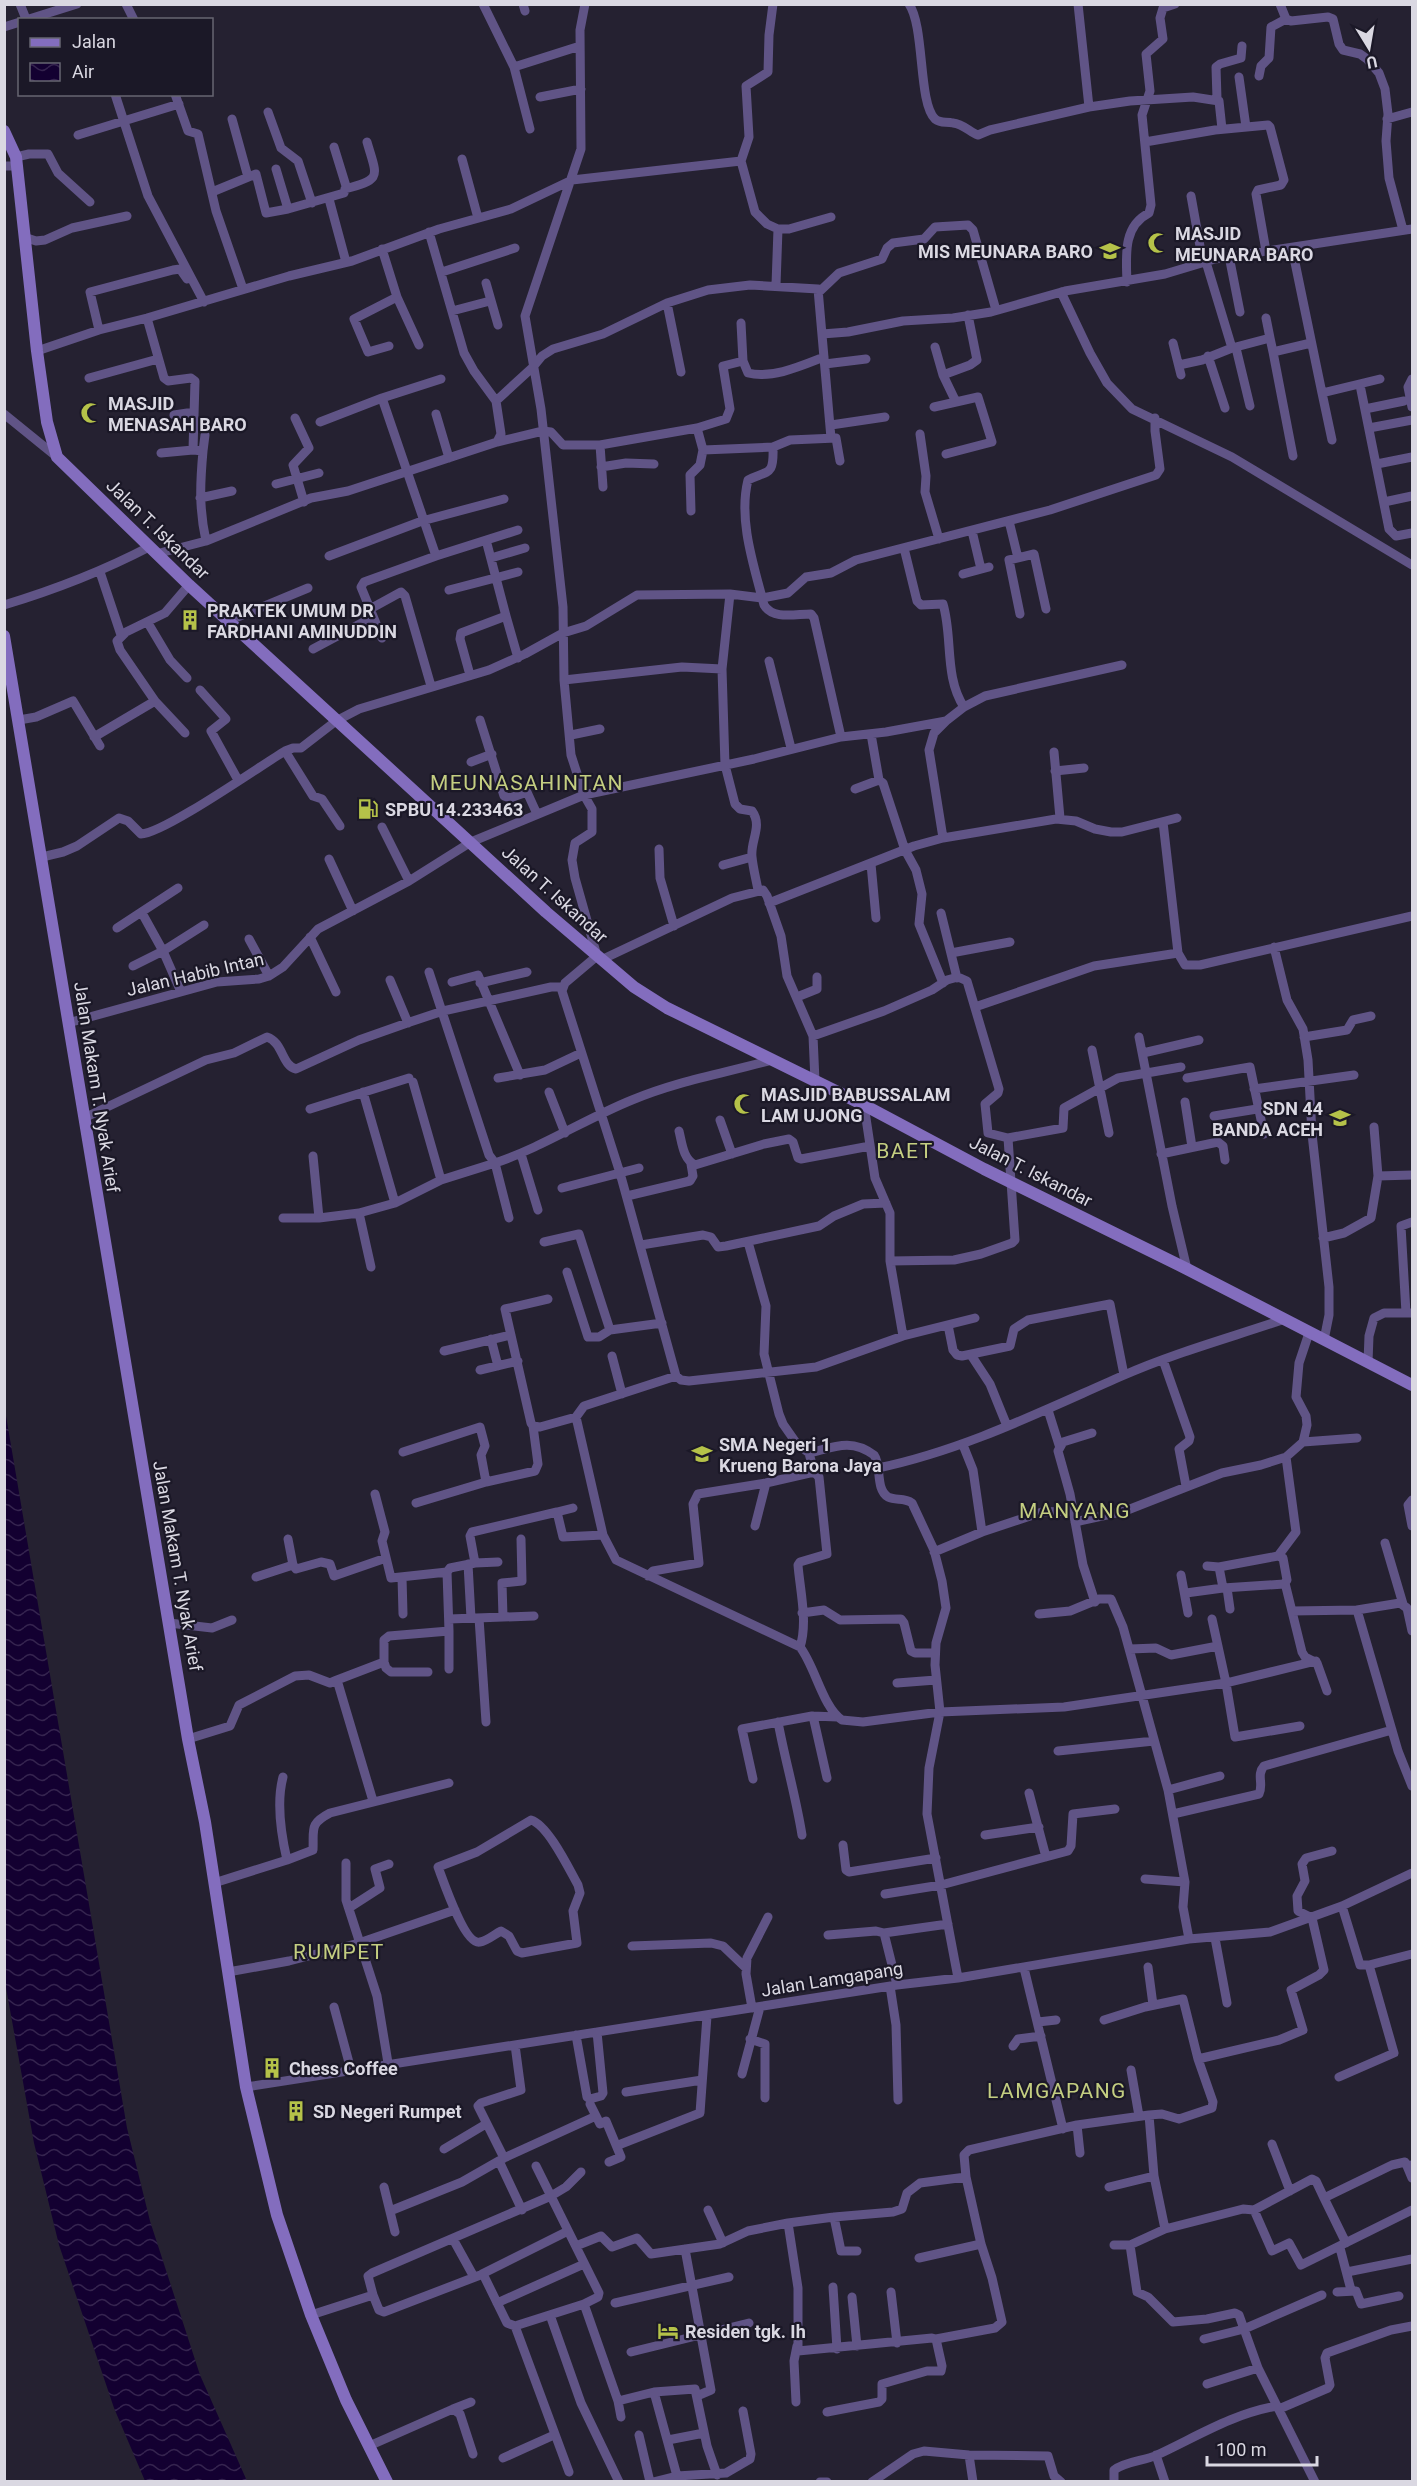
<svg xmlns="http://www.w3.org/2000/svg" width="1417" height="2486" viewBox="0 0 1417 2486" font-family="Roboto,sans-serif">
<style>
.water{fill:url(#water-waves)}
.lines{fill:none;stroke-linecap:round;stroke-linejoin:round}
.street{stroke:#605486;stroke-width:9}
.secondary{stroke:#836dbe;stroke-width:12}
.labels{text-anchor:middle;dominant-baseline:central;stroke-width:4.5;stroke-linejoin:round;paint-order:stroke}
.poi-label{font-size:18px;font-weight:bold;fill:#dad8e2;stroke:#1b1827;text-anchor:start}
.street-label{font-size:18px;fill:#dad8e2;stroke:#1b1827}
.quarter-label{font-size:21px;letter-spacing:1.5px;fill:#c4ce81;stroke:#1b1827}
</style>
<defs>
<pattern id="water-waves" width="16" height="10" patternUnits="userSpaceOnUse" patternTransform="scale(1.5)"><rect width="16" height="10" fill="#130031"/><path d="M0 5q4-4 8 0t8 0" fill="none" stroke="#35244f"/></pattern>
</defs>
<rect width="100%" height="100%" fill="#252131"/>
<path class="water" d="M5,1410L127,2128L150,2221L200,2375L247,2481H145L114,2408L59,2245L34,2143L5,1982Z"/>
<g class="lines">
<path class="street" d="M20,4L26,19
M126,4L134,20
M483,4L514,67
M523,4L525,11
M585,4L580,30L581,149L525,316L541,409L563,607L564,680L571,755L584,795L592,809V832L575,843L572,860L575,878L597,956L565,983L562,991L620,1173L676,1376L681,1380L689,1381L816,1367L903,1336L975,1318
M773,4L769,35L768,72L746,86L749,137L741,161L755,212L767,224L778,229L776,285
M909,4C925,27 918,103 935,119C941,124 946,121 953,123C963,124 970,132 978,135L990,130L1089,107L1130,101L1193,97L1219,101L1222,129
M1078,4L1089,107
M1280,4L1286,19L1291,21L1328,17L1333,19L1339,44L1343,50L1360,54L1367,59L1379,73L1385,89L1388,114L1386,141L1389,178L1403,230
M26,20L77,4
M4,27L20,22
M1259,76L1261,66L1269,58L1271,27L1286,19
M1239,77L1246,127
M115,94L148,196L204,302
M175,94L188,131L198,134L216,211L243,289
M540,97L581,89
M1217,99L1216,67L1220,64L1241,58L1242,46
M268,112L281,148L298,161L312,203
M232,119L248,177
M1387,119L1412,112
M530,129L514,67L580,46
M78,135L179,104
M1145,142L1215,130L1268,125L1270,127L1284,180L1281,185L1258,190L1256,194L1266,251
M16,157L29,154H48L58,173L90,202
M462,159L478,218
M4,166H17
M276,169L288,209
M345,189C383,179 377,177 367,142
M212,192L256,174L266,213L288,209L344,193L346,186L334,147
M1191,196L1203,263
M329,199L346,262
M778,229H789L831,217
M429,232L464,353L474,371L496,401
M27,238L36,241L45,240L72,228L127,216
M1292,248L1322,393L1380,379
M382,249L397,297L419,345
M1229,256L1240,312
M1206,262L1232,348L1270,338L1273,352L1311,343
M442,272L515,248
M1127,282C1126,255 1123,226 1149,213L1151,205L1142,115L1150,91L1146,54L1163,39L1160,18L1163,8L1175,4
M486,283L498,325
M819,292L839,273L882,259L887,248L893,243L924,239L935,227L968,225L973,230L996,310
M1061,292L1090,353L1107,383L1132,409L1232,457L1412,565
M667,303L681,372
M452,311L490,301
M147,318L164,378L168,381L191,378L195,381L193,450L203,451C200,484 199,509 206,541
M1266,318L1270,338
M741,323L743,361L748,373C772,379 801,366 824,357
M99,330L90,292L173,270L180,269L187,279
M822,334L848,332L903,321L953,318L991,312L1065,291L1165,274L1215,259L1412,229
M1173,343L1181,375
M389,346L368,352L354,319L397,297
M935,347L943,375L970,365L977,360L968,315
M1236,348L1250,406
M37,351L99,330L147,318L289,276L352,261L439,229L511,209L572,180L741,161
M1273,352L1293,456
M1208,356L1225,408
M825,364L866,359
M1179,365L1202,360L1232,348
M943,375L956,402
M89,378L158,359
M1412,379L1408,387L1412,407
M1360,385L1389,529L1396,536L1412,533
M1322,393L1332,440
M382,398L436,556L364,582L361,587L382,638
M934,407L978,397L992,442L946,454
M1365,409L1404,401
M4,414L57,457
M436,414L449,458
M174,415L194,412
M295,418L309,448L293,465L304,502
M320,422L382,398L441,379
M831,425L885,417
M1369,428L1412,420
M920,434L926,476L925,492L939,539
M497,442L543,431L551,432L563,445H600L697,428L726,419L730,409L723,366L743,361
M600,445L603,487
M703,450L773,447
M203,451L205,435
M161,453L193,450
M840,461L836,438L790,440L773,447C774,476 769,470 748,480C738,520 754,566 764,605C773,620 795,614 811,614L814,618L841,737
M1377,464L1412,457
M601,467L626,463L654,464
M276,484L319,473
M200,498L232,491
M1384,502L1412,496
M691,511L690,475L700,465L703,450L697,428
M1009,521L1018,558
M972,531L981,569
M904,548L917,601L921,605L943,604C953,637 944,677 964,707
M156,554L206,541L311,498L348,491L497,442L501,434L496,401L533,367L542,356L553,349L603,334L667,303L708,290L750,285L818,289L831,438
M329,556L422,521L504,499
M436,556L518,530
M491,558L525,548
M100,572L121,635
M963,574L989,567
M449,590L518,572
M730,594L722,669L725,765L735,804L740,809L752,811C763,826 750,841 752,857C753,868 756,879 758,890
M4,605C57,589 101,572 149,547
M370,609L401,592L405,596L431,686
M1020,614L1009,560L1034,554L1046,609
M506,616L518,658
M228,621L308,588
M148,623L170,660L187,678
M313,649L373,617
M769,661L791,748
M470,675L460,639L461,633L506,616L486,540
M564,680L682,667L722,669
M200,690L226,719L211,731L238,780
M155,701L185,733
M19,720L36,717L73,701L100,746
M480,720L504,796L510,798L527,792L537,814
M871,734L879,780
M571,735L600,729
M94,737L155,701L120,650L117,641L126,632L165,613L189,585
M285,751L313,796L322,799L340,826
M1054,752L1060,818L1056,819
M471,762L492,754
M1055,771L1084,768
M855,789L879,780L883,783L905,850L916,870L922,894L919,924L943,983
M382,827L409,881
M943,838L929,750L934,733L946,721L964,707L985,696L1122,665
M659,849L660,878L674,926
M42,857L63,852L77,846L119,818L128,821L141,834C163,834 260,766 285,751L293,748H301L336,721L359,709L489,670L525,654L563,633L586,626L637,595L730,594L762,598L788,593L806,577L831,573L856,560L1050,510L1156,475L1160,469L1155,431V418
M329,859L353,911
M871,864L876,918
M723,865L752,857
M769,903L914,846L943,838L1056,819L1076,821L1095,829L1111,832H1122L1177,818
M142,913L163,951L181,992
M941,913L957,978
M117,928L178,888
M310,937L336,992
M249,939L269,976
M1274,947L1287,1000L1303,1029L1308,1060L1312,1134L1329,1287V1315L1324,1340
M951,953L1010,942
M1178,953L1185,965H1200L1412,916
M601,960L732,898L763,890L767,896L781,936L787,976L813,1036L884,1011L932,990L947,980L958,977L967,981L999,1089L998,1093L985,1104L988,1133L1008,1138L1063,1128L1064,1108L1118,1078L1181,1067
M133,966L163,951L204,925
M429,972L489,1155L495,1163C543,1147 585,1119 632,1100C677,1081 725,1073 772,1060
M390,980L408,1023
M452,982L478,975L520,1075
M480,983L527,972
M797,997L817,989V977
M975,1007L1094,966L1178,953L1163,822
M68,1023L217,982L259,979L269,976L283,967L318,929L409,881L471,842L584,795L754,759L841,737L886,732L946,721
M813,1036L815,1081
M1139,1037L1172,1206L1187,1269
M1304,1037L1347,1030L1353,1020L1371,1016
M1092,1050L1109,1133
M1143,1053L1199,1040
M498,1078L545,1070L581,1053
M1187,1078L1250,1067L1264,1134
M413,1082L441,1180
M1254,1089L1354,1075
M363,1092L395,1203
M549,1092L565,1133
M1185,1102L1192,1147
M864,1105L875,1178L890,1213V1261L903,1336
M310,1109L409,1078
M1214,1116L1257,1109
M84,1118L206,1060L234,1053L267,1037C283,1042 282,1066 296,1069L359,1040L410,1022L443,1011L551,987H563
M720,1120L732,1154
M679,1131C682,1143 683,1159 695,1165L764,1144L789,1139L793,1142L798,1158L801,1159L870,1146
M521,1154L538,1210
M1161,1154L1218,1142L1223,1146L1225,1160
M313,1156L319,1218
M1378,1176L1412,1175
M562,1188L639,1168
M627,1196L690,1181L693,1176L691,1164
M283,1218H319L359,1213
M1323,1238L1344,1233L1371,1218L1378,1176L1374,1127
M544,1242L579,1234L610,1330L662,1323
M748,1242L766,1306L764,1354L779,1414L783,1424L797,1444L809,1453L814,1472L819,1477L827,1554L800,1562L798,1565C800,1590 808,1623 800,1647
M641,1245L703,1235L711,1237L718,1247L726,1246L819,1226L834,1216L863,1204L886,1203
M890,1261L954,1260L981,1254L1012,1243L1015,1240L1008,1138
M371,1267L359,1213L395,1203L441,1180L495,1163L509,1218
M567,1272L588,1337H599L610,1330
M548,1299L505,1309L531,1423L533,1426L540,1427L576,1417
M1406,1313L1401,1226L1412,1222
M948,1325L953,1350L957,1355L962,1356L1010,1346L1014,1329L1028,1320L1110,1304L1124,1375
M491,1339L498,1366
M444,1351L511,1335
M971,1355L990,1384L1007,1426
M612,1356L622,1394
M1163,1360L1190,1437L1189,1441L1179,1449L1186,1486
M1368,1362L1369,1336L1374,1318L1384,1313H1412
M480,1370L518,1361
M676,1376L584,1406L576,1417L603,1535L616,1560L800,1647C815,1666 823,1708 842,1720L863,1722L940,1712L1064,1707L1226,1683L1235,1737L1300,1726
M1048,1410L1059,1445
M1092,1433L1063,1442L1058,1451L1070,1494L1083,1565L1095,1602
M1303,1442L1357,1438
M963,1445L973,1470L982,1532L1042,1512L1073,1511
M403,1452L480,1427L485,1446L481,1455L486,1482
M809,1453C834,1447 851,1438 874,1455C882,1466 875,1489 888,1497C896,1501 904,1497 912,1503L934,1550L942,1581L946,1608L936,1643L935,1665L940,1712L929,1768L927,1814L958,1978
M878,1468C964,1450 1042,1411 1122,1376C1174,1353 1229,1338 1282,1320
M375,1494L385,1532L382,1541L391,1578L447,1572
M1412,1500L1408,1505L1412,1526
M416,1503L486,1482L535,1471L538,1464L533,1426
M557,1512L573,1508
M1075,1522L1125,1511L1222,1473L1261,1465L1286,1457L1303,1442L1307,1425L1306,1416L1296,1397L1299,1363L1309,1333
M755,1526L766,1483
M288,1539L293,1565L296,1569L321,1562L330,1564L334,1576L386,1558
M1385,1543L1403,1604
M934,1552L982,1532
M475,1563L498,1562
M468,1564L471,1618
M1207,1566L1219,1567L1278,1556L1296,1532L1286,1457
M1219,1567L1223,1588
M1181,1575L1188,1613
M648,1576L653,1571L699,1563L693,1504L698,1494L766,1483L814,1472
M256,1577L293,1565
M402,1577L403,1614
M1285,1583L1302,1652L1305,1657L1317,1663L1327,1691
M1227,1588L1230,1609
M1186,1593L1223,1588L1284,1584L1287,1580L1283,1558L1278,1556
M1292,1611L1357,1610
M802,1613L824,1610L840,1620L901,1619L904,1623L911,1651L915,1653H935
M1039,1614L1070,1611L1099,1599H1111L1123,1627L1168,1790L1185,1882L1183,1907L1189,1939
M503,1617L502,1583L522,1581L521,1539
M479,1618L486,1722
M449,1619L534,1616
M1212,1619L1226,1683L1316,1661
M169,1623L212,1628L232,1620
M449,1631V1669
M1412,1631L1407,1608L1400,1603L1357,1610L1398,1751L1412,1786
M1130,1649L1156,1648L1171,1655L1218,1646
M384,1662L386,1668L391,1672H428
M337,1680L384,1662V1640L389,1636L449,1631L447,1572L450,1568L475,1563L470,1536L472,1532L557,1512L563,1537L603,1535
M897,1683L936,1680
M813,1716L827,1778
M778,1722C785,1760 796,1797 802,1835
M188,1739L230,1726L239,1705L295,1676L309,1675L330,1683L337,1680L373,1801
M1058,1751L1154,1741
M753,1779L742,1729L812,1716L838,1717
M1168,1790L1220,1776
M1029,1793L1046,1857
M1173,1814L1259,1794C1264,1784 1256,1775 1264,1766L1392,1730
M531,1820C548,1825 569,1869 578,1885L580,1893L573,1911L577,1943L522,1953L517,1951L509,1936L501,1931C495,1934 487,1941 480,1942C465,1946 443,1880 438,1867L477,1852Z
M985,1835L1039,1827
M843,1845L846,1870L849,1872L936,1858
M287,1860L313,1850C314,1829 309,1824 330,1813L449,1783
M346,1863V1900L377,1996L388,2063
M1145,1879L1185,1882
M214,1883L287,1860C281,1834 276,1803 283,1777
M885,1894L941,1885L1068,1851L1071,1846L1073,1814L1115,1809
M349,1908L380,1888L375,1869L389,1864
M828,1935L876,1931L884,1933
M1215,1938L1227,2003
M632,1946L711,1943L723,1946L746,1968
M1369,1965L1412,1954
M1148,1967L1153,2005
M1024,1968L1063,2129
M228,1972L289,1961L359,1943L455,1910
M897,1985L884,1933L948,1924
M890,1986L896,2025L898,2100
M334,2007L351,2070
M752,2008L746,1974L747,1958L768,1917
M1038,2022L1056,2020
M576,2035L587,2097L590,2099L601,2096L603,2093L597,2032
M750,2039L765,2044V2098
M1013,2046L1018,2039L1041,2036
M1198,2059L1279,2040L1303,2030L1291,1990L1319,1975L1324,1970L1312,1918L1298,1911L1297,1896L1305,1881L1302,1864L1306,1858L1332,1851
M1131,2070L1139,2116
M742,2074L760,2007
M1339,2077L1394,2053L1369,1965H1360L1342,1906
M246,2087L897,1985L958,1978L1189,1939L1270,1932L1342,1906L1412,1873
M626,2092L702,2080
M590,2104L600,2124L606,2121L621,2157L609,2162
M1149,2115L1154,2176L1165,2229
M1077,2125L1080,2153
M621,2144L700,2113L707,2016
M1272,2144L1290,2191
M444,2149L486,2124
M504,2158L478,2106L481,2103L521,2090L515,2045
M499,2161L522,2210
M1412,2165L1407,2166L1412,2178
M536,2166L599,2293L598,2297L584,2304L515,2326L569,2472
M384,2187L395,2232
M1109,2187L1154,2176
M708,2210L723,2243
M1254,2210L1272,2251L1289,2243L1301,2265L1412,2210
M390,2211L462,2182L504,2158L596,2116
M834,2217L841,2251H857
M788,2223L798,2288V2351L932,2338L936,2339L942,2366L941,2371H927L882,2384V2399L879,2402L827,2412
M453,2239L474,2277
M1346,2243L1324,2198L1392,2165L1405,2162L1407,2166
M1114,2245H1130
M576,2246L601,2236L612,2247L637,2238L651,2254L720,2244L748,2231L788,2223L834,2217L893,2212L902,2209L907,2193L920,2183L966,2177L964,2155L969,2150L1077,2125L1149,2115L1162,2114L1179,2119L1212,2108L1213,2102L1198,2059L1183,1999L1145,2007L1104,2020
M1340,2248L1351,2290
M685,2249L711,2390L697,2396
M919,2258L981,2244
M1347,2272L1412,2259
M482,2274L568,2231
M833,2287L837,2349
M891,2292L897,2343
M1337,2292L1356,2291L1361,2304L1399,2296
M373,2295L379,2310L384,2312L483,2274L507,2323L515,2326
M852,2297L857,2346
M497,2303L584,2264
M615,2303L729,2277
M584,2304L618,2401L654,2392L695,2389L707,2446L717,2475
M311,2315L373,2295L368,2276L372,2273L551,2196L566,2187L581,2172
M550,2315L581,2403L619,2482
M936,2339L995,2328L1002,2322L992,2278L981,2244L966,2177
M1204,2339L1244,2329L1322,2295
M631,2352L749,2323
M1207,2384L1258,2368
M654,2392L677,2476
M618,2401L621,2417
M796,2402L794,2361L797,2346
M453,2409L471,2402
M1279,2409L1328,2388L1330,2385L1325,2358L1327,2353L1391,2330L1412,2326
M639,2435L650,2482
M668,2440L704,2433
M369,2446L453,2409L460,2414L473,2454
M969,2455L973,2482
M1156,2455L1165,2482
M503,2458L554,2435
M653,2482L677,2476L726,2473L750,2459L751,2454L743,2411
M820,2482H827
M872,2482L913,2454L924,2451L969,2455L1048,2456L1054,2476L1061,2482
M1114,2482V2470C1126,2461 1144,2461 1157,2455C1198,2436 1232,2414 1277,2406
M1315,2482L1258,2368L1239,2315L1235,2313L1207,2319L1173,2322L1148,2297L1137,2292L1130,2245L1165,2229L1243,2209L1254,2210L1312,2179L1316,2181L1324,2198"/>
<path class="secondary" d="M4,131L16,157L37,351L47,422L57,457L189,585L546,912L634,987L667,1008L864,1105L984,1169L1187,1269L1412,1385
M4,636L188,1739L205,1822L246,2087L277,2215L311,2315L346,2400L387,2482"/>
</g>
<defs>
<g id="mosque-bare" transform="scale(1.62)"><path d="M3.5-4.9A6 6 0 1 0 3.5 4.9A5 5 0 1 1 3.5-4.9Z" fill="#b5c249" stroke="#1b1827" stroke-width="2.5" paint-order="stroke"/></g>
<g id="school-bare" transform="scale(1.62)"><path d="M0-5L7-2L0 1L-7-2ZM-4 1L0 2.5L4 1V4Q0 6-4 4Z" fill="#b5c249" stroke="#1b1827" stroke-width="2.5" paint-order="stroke"/></g>
<g id="building-bare" transform="scale(1.62)"><path d="M-4-6H4V6H1V3H-1V6H-4ZM-2.5-4.3h1.7v1.8h-1.7ZM.8-4.3h1.7v1.8H.8ZM-2.5-1h1.7V.8h-1.7ZM.8-1h1.7V.8H.8Z" fill="#b5c249" stroke="#1b1827" stroke-width="2.5" paint-order="stroke"/></g>
<g id="fuel-bare" transform="scale(1.62)"><path d="M-5.5-6h7V0h2V4h1.3V-2.5L3-4.5l.8-.8L6-3V5H2.5V1h-1V6h-7ZM-4.2-4.7v3.2H.2V-4.7Z" fill="#b5c249" stroke="#1b1827" stroke-width="2.5" paint-order="stroke"/></g>
<g id="hotel-bare" transform="scale(1.62)"><path d="M-6-4.5h1.5V1H6V5H4.5V3h-9V5H-6ZM-4 0a1.8 1.8 0 1 1 3.6 0ZM.5 0V-2.5h3Q6-2.5 6 0Z" fill="#b5c249" stroke="#1b1827" stroke-width="2.5" paint-order="stroke"/></g>
</defs>
<g fill-rule="evenodd">
<use href="#mosque-bare" x="1158" y="243"/>
<use href="#school-bare" x="1110" y="251"/>
<use href="#mosque-bare" x="91" y="413"/>
<use href="#building-bare" x="190" y="620"/>
<use href="#fuel-bare" x="368" y="809"/>
<use href="#mosque-bare" x="744" y="1104"/>
<use href="#school-bare" x="1340" y="1118"/>
<use href="#school-bare" x="702" y="1454"/>
<use href="#building-bare" x="272" y="2068"/>
<use href="#building-bare" x="296" y="2111"/>
<use href="#hotel-bare" x="668" y="2331"/>
</g>
<g class="labels">
<g class="poi-label">
<text x="1175" y="233">MASJID<tspan x="1175" dy="21">MEUNARA BARO</tspan></text>
<text x="1093" y="251" text-anchor="end">MIS MEUNARA BARO</text>
<text x="108" y="403">MASJID<tspan x="108" dy="21">MENASAH BARO</tspan></text>
<text x="207" y="610">PRAKTEK UMUM DR<tspan x="207" dy="21">FARDHANI AMINUDDIN</tspan></text>
<text x="385" y="809">SPBU 14.233463</text>
<text x="761" y="1094">MASJID BABUSSALAM<tspan x="761" dy="21">LAM UJONG</tspan></text>
<text x="1323" y="1108" text-anchor="end">SDN 44<tspan x="1323" dy="21">BANDA ACEH</tspan></text>
<text x="719" y="1444">SMA Negeri 1<tspan x="719" dy="21">Krueng Barona Jaya</tspan></text>
<text x="289" y="2068">Chess Coffee</text>
<text x="313" y="2111">SD Negeri Rumpet</text>
<text x="685" y="2331">Residen tgk. Ih</text>
</g>
<g class="street-label">
<text transform="translate(158 529) rotate(44)">Jalan T. Iskandar</text>
<text transform="translate(555 894) rotate(42)">Jalan T. Iskandar</text>
<text transform="translate(195 974) rotate(-13)">Jalan Habib Intan</text>
<text transform="translate(97 1087) rotate(81)">Jalan Makam T. Nyak Arief</text>
<text transform="translate(1031 1171) rotate(27)">Jalan T. Iskandar</text>
<text transform="translate(178 1566) rotate(80)">Jalan Makam T. Nyak Arief</text>
<text transform="translate(832 1979) rotate(-9)">Jalan Lamgapang</text>
</g>
<g class="quarter-label">
<text x="527" y="783">MEUNASAHINTAN</text>
<text x="905" y="1151">BAET</text>
<text x="1075" y="1511">MANYANG</text>
<text x="339" y="1952">RUMPET</text>
<text x="1057" y="2091">LAMGAPANG</text>
</g>
</g>
<rect width="1417" height="2486" fill="none" stroke="#dad8e2" stroke-width="12"/>
<rect x="18" y="18" width="195" height="78" fill="#1b1827" stroke="#676572" stroke-width="1.5"/>
<rect x="30" y="38" width="30" height="9" fill="#836dbe" stroke="#676572" stroke-width="1.5"/>
<text x="72" y="48" font-size="18" fill="#dad8e2">Jalan</text>
<rect x="30" y="63" width="30" height="18" fill="url(#water-waves)" stroke="#676572" stroke-width="1.5"/>
<text x="72" y="78" font-size="18" fill="#dad8e2">Air</text>
<g transform="translate(1369 48) rotate(169)" stroke="#1b1827" stroke-width="4.5" paint-order="stroke">
<path d="M0-4.5L10 22L0 15L-10 22Z" fill="#dad8e2"/>
<text y="-9" font-size="16" font-weight="bold" text-anchor="middle" fill="#dad8e2">U</text>
</g>
<path d="M1207 2456v9h110v-9" fill="none" stroke="#dad8e2" stroke-width="3"/>
<text x="1216" y="2456" font-size="18" fill="#dad8e2" stroke="#1b1827" stroke-width="4.5" paint-order="stroke">100 m</text>
</svg>
